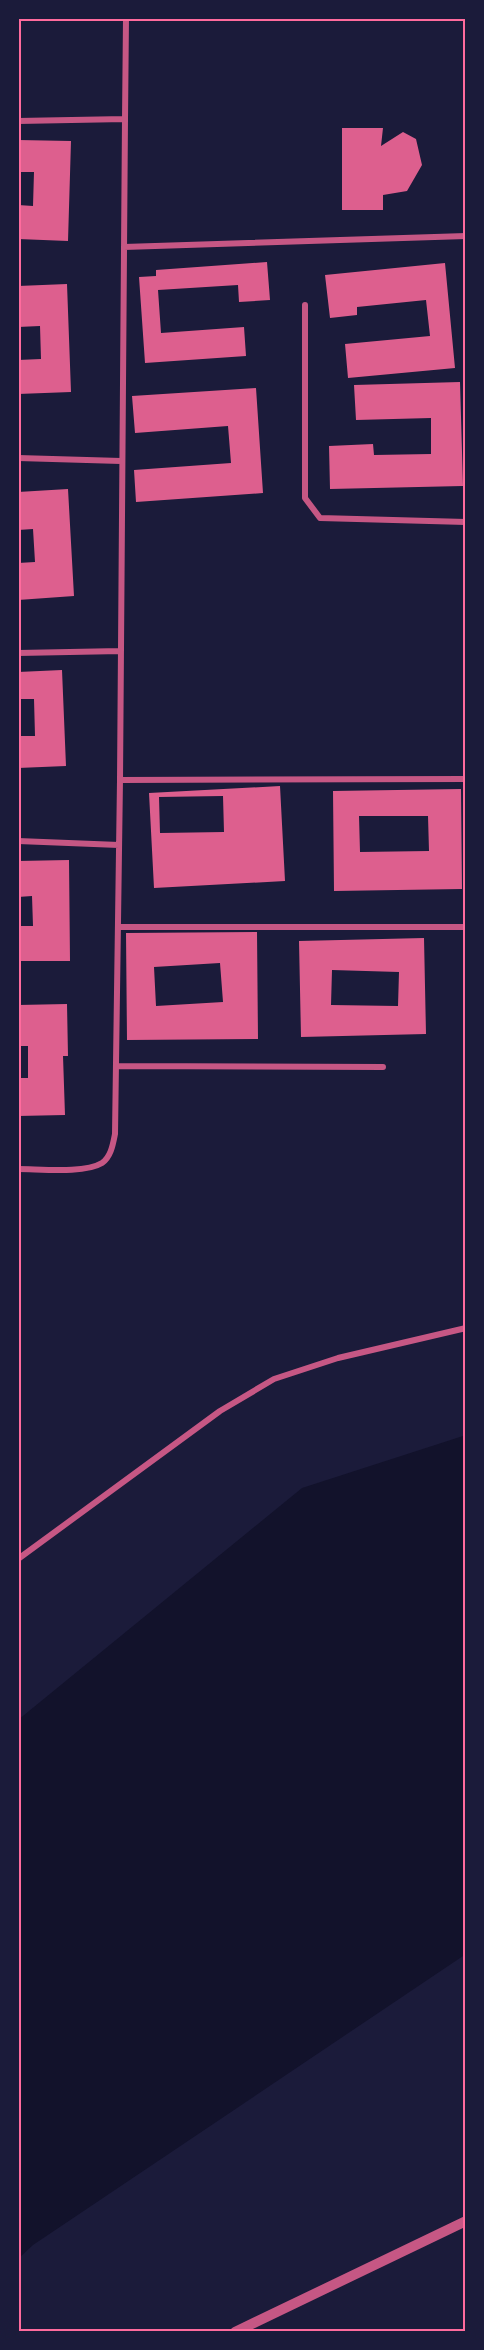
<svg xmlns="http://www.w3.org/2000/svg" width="484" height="2350" viewBox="0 0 484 2350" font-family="'DejaVu Sans',sans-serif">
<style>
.water{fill:#12122b}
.building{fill:#dd5f8e;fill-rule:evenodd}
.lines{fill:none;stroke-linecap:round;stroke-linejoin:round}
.minor{stroke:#c65784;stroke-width:6}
.tertiary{stroke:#c65784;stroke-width:10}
.neatline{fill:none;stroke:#ff6b9d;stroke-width:2}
</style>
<rect width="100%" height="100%" fill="#1b1b3a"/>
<path class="water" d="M466,1435V1954L33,2245L18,2259V1720L302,1488Z"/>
<path class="building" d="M342,128H383L381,146L403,132L416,139L422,165L407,191L383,195V210H342Z
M18,140L71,141L68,241L18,239V205L33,206L34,172H18Z
M267,262L270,300L239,302L238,285L158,290L161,333L244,327L246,356L145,363L139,277L156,276V270Z
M445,263L455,368L348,378L345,344L430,336L426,300L357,307V315L330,318L325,275Z
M67,284L71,392L18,394V360L41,359L40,326L18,327V286Z
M460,382L463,486L330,489L329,446L373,444L374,455L431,454V418L356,420L354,385Z
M256,388L263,493L136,502L134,470L231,463L228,426L135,433L132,396Z
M68,489L74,596L18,600V563L35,562L33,529L18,530V492Z
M62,670L66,766L18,768V736H35L34,699H18V672Z
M280,786L285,881L154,888L149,793ZM223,796L224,832L160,833L159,797Z
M461,789L462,889L334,891L333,791ZM359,816H428L429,851L360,852Z
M69,860L70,961H18V926H33L32,896L18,897V861Z
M257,932L258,1039L127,1040L126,933ZM220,963L223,1002L156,1006L154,967Z
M424,938L426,1034L301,1037L299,941ZM332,970L399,972L398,1006L331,1005Z
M67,1004L68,1056H63L65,1115L18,1116V1078H28V1046H18V1005Z"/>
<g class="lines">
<path class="minor" d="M18,121L125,119L126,18
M124,247L466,236
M305,305V498L320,518L466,522
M18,458L121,461
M18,653L121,651
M120,780L466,779
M18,841L119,845
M118,927H466
M116,1066L383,1067
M18,1169C40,1169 84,1174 102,1163C111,1157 113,1144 115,1134L120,780L125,119
M18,1559L220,1411L274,1379L338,1358L466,1328"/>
<path class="tertiary" d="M235,2332L466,2221"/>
</g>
<rect width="484" height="2350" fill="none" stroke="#1b1b3a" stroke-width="39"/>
<rect x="20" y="20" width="444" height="2310" class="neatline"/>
</svg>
